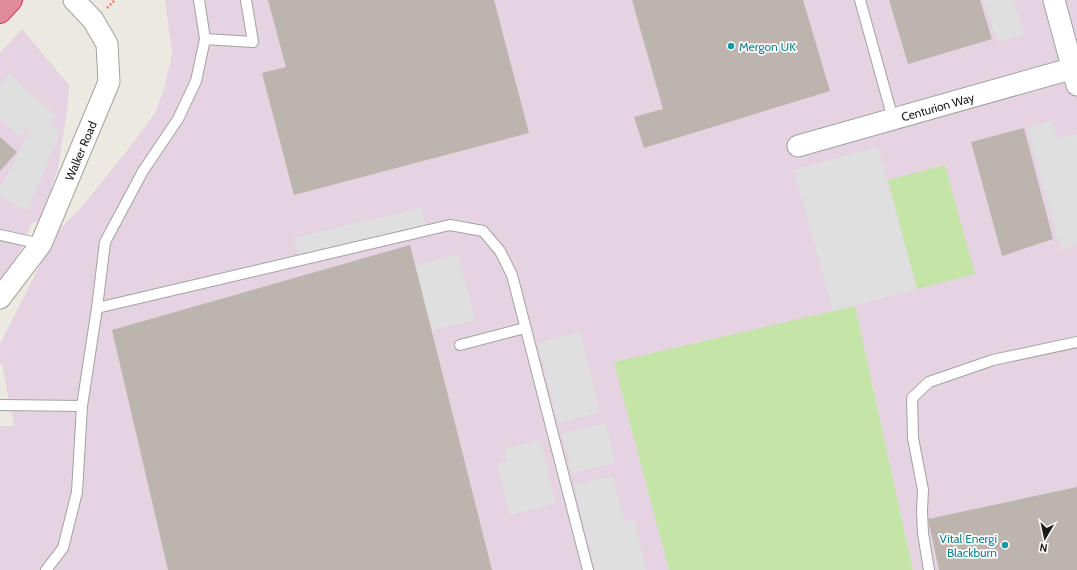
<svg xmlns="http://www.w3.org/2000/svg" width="1077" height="570" viewBox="0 0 1077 570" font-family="Cabin,sans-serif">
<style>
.industrial{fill:#e5d3e1}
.grass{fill:#c5e5a8}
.parking{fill:#dfdfdf}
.building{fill:#bcb4ad}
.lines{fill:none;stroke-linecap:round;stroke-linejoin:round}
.service-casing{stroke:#a2a2a2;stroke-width:12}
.minor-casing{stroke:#a2a2a2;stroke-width:23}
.motorway-casing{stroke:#cd2b5f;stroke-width:24}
.path{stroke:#f37c6b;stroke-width:2.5;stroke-dasharray:2 2;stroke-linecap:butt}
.service{stroke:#fff;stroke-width:10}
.minor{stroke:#fff;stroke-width:21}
.motorway{stroke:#e18b99;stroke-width:22}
.culture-dot{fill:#0f9aa8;stroke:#fff;stroke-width:1.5}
.labels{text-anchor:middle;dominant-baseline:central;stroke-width:3.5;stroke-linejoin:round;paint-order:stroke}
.culture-label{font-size:12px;fill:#0d838f;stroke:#fff;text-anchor:start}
.street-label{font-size:12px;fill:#1b1b1b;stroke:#fff}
</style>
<rect width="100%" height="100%" fill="#ece9e1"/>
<path class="industrial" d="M165,0H1077V570H913L855,306L833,311L653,507L669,570H0V427L2,426H14L2,365L0,364V344L56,233L80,209L134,142L155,113L165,86L172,53Z
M22,29L69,85L68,104L58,168L41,221L32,223L20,251L0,285V53Z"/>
<path class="grass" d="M945,165L975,274L917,289L888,180Z
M855,306L913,570H669L614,362Z"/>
<path class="parking" d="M984,0H1014L1024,34L997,42Z
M9,74L56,116L48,124L61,130L28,210L16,205L0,196V186L4,181L29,133L27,128L21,137L0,119V83L1,84Z
M1052,121L1057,139L1076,134L1077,139V245L1061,250L1027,128Z
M878,147L917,289L833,311L794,170Z
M421,208L425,225L299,256L294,238Z
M458,255L475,320L432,330L415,265Z
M580,332L600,412L558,423L538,343Z
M606,423L615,463L572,473L562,434Z
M540,440L556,503L510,515L497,464L507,461L504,449Z
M613,476L625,522L634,520L646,570H595L574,485Z"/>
<path class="building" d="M268,0H494L529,133L294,195L262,73L286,67Z
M632,0H803L830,91L644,148L634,117L663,109Z
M889,0H980L992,39L908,64Z
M1024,128L1053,239L1002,256L971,142Z
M0,137L17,152L0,171Z
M410,245L492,570H168L112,330Z
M1077,487V570H939L928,519Z"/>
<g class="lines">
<g class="service-casing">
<path id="service" d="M860,0L893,119
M205,39L253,42L246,0
M0,235L41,244
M97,308L450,225L483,231L500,251L512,275L588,570
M460,345L525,328
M0,405L82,406L97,308L105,242L143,171L178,119L196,81L205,39L199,0
M46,570L63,548L77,492L82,406
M929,570L923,533L922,511L923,490L913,438L912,398L929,382L993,360L1077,342"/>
</g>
<g class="minor-casing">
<g id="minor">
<path d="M1054,0L1077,85"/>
<path id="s1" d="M798,146L1077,67"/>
<path id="s2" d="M0,298L41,244L109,82L107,44L93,20L74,0"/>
</g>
</g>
<g class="motorway-casing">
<path id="motorway" d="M0,12L11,0"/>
</g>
<path class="path" d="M107,8L115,0"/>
<use href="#service" class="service"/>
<use href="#minor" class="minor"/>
<use href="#motorway" class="motorway"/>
</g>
<g class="culture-dot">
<circle cx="731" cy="46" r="4"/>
<circle cx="1005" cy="545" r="4"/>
</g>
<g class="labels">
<g class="culture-label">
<text x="739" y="46">Mergon UK</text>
<text x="997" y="538" text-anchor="end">Vital Energi<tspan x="997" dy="14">Blackburn</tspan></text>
</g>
<g class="street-label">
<text stroke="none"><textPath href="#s1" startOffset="145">Centurion Way</textPath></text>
<text stroke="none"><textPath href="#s2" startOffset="169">Walker Road</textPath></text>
</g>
</g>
<g transform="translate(1045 538) rotate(189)" stroke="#ffffff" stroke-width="3" paint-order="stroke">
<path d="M0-3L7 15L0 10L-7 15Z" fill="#1b1b1b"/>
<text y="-6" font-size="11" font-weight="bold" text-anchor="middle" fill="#1b1b1b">N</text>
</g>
</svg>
